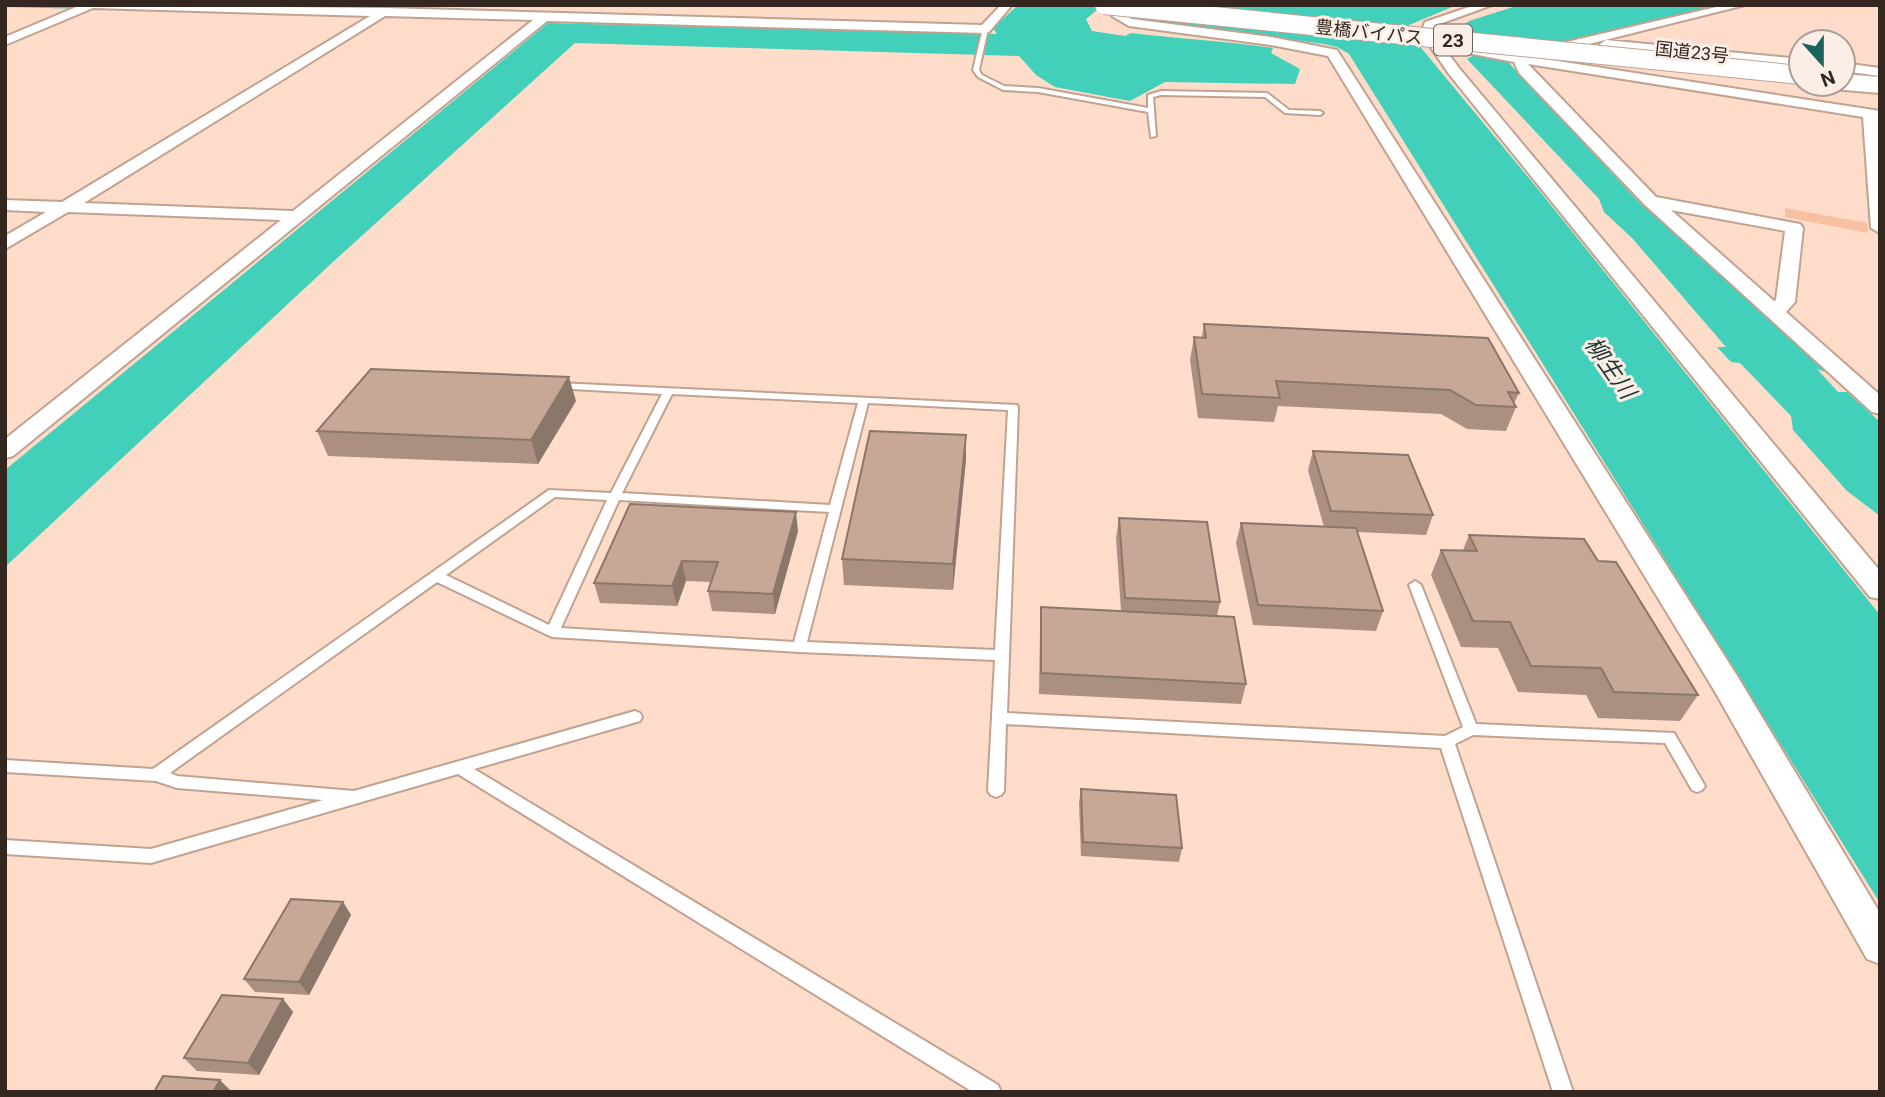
<svg xmlns="http://www.w3.org/2000/svg" width="1885" height="1097" viewBox="0 0 1885 1097" font-family="Roboto,'Noto Sans JP',sans-serif">
<style>
.green{fill:#f7c0a1}
.water{fill:#42d0ba}
.lines{fill:none;stroke-linecap:round;stroke-linejoin:round}
.stream{fill:#42d0ba;fill-rule:evenodd}
.service-casing{stroke:#c1a291;stroke-width:4}
.minor-casing{stroke:#c1a291;stroke-width:4}
.trunk-casing{stroke:#c1a291;stroke-width:4}
.service{fill:#fff;fill-rule:evenodd}
.minor{fill:#fff;fill-rule:evenodd}
.trunk{fill:#fff;fill-rule:evenodd}
.trunk-bridge-casing{stroke:#c1a291;stroke-width:20;stroke-linecap:butt}
.trunk-bridge{stroke:#fff;stroke-width:18}
.wall{fill:#ab9082}
.shaded-wall{fill:#8b766a}
.building{fill:#c7a897;stroke:#8b766a;stroke-width:2}
.labels{text-anchor:middle;dominant-baseline:central;stroke-width:6;stroke-linejoin:round;paint-order:stroke}
.far-street-label{font-size:18px;fill:#332720;stroke:#fbeee6}
.shield{fill:#fbeee6;stroke:#6f635b;stroke-width:2}
.shield-label{font-size:19px;font-weight:bold;fill:#332720}
.water-label{font-size:23px;font-style:italic;fill:#203833;stroke:#fbeee6}
</style>
<rect width="100%" height="100%" fill="#fddcca"/>
<path class="green" d="M1785,208L1867,223L1868,233L1785,217Z"/>
<path class="water" d="M1018,5H1103L1086,19L1092,31L1125,36L1131,33C1179,39 1226,41 1273,48L1271,53L1300,69L1295,84L1165,82L1130,101L1055,87L1036,75L1019,56L575,43L334,261L5,567V470L548,23L997,34L993,28Z
M1138,5H1457L1409,25L1408,32L1538,189L1880,615V903L1349,54L1337,47L1324,44L1140,20L1128,16Z
M1538,5H1724L1518,54L1509,63L1638,201L1828,373L1817,369L1838,392H1847L1880,422V516L1847,491L1793,430L1791,416L1740,363L1731,362L1717,347H1726L1632,238L1604,212L1599,199L1467,59L1476,54L1464,38V25L1469,21L1513,7Z"/>
<g class="lines">
<path class="stream" d="M5,5L89,7L91,8L89,9L5,7Z"/>
<g class="service-casing">
<path id="service" d="M983,28L988,29L979,70L982,75L1004,86L1038,88L1148,108V95L1161,91L1267,93L1289,110L1320,111L1323,113L1320,115L1285,113L1265,97L1161,95L1153,97L1156,136L1151,137L1148,112L1038,92L1003,90L978,77L973,70Z
M558,383L1017,405L1018,407L1007,713L1445,736L1463,727L1409,585L1415,581L1421,585L1476,724L1674,733L1705,786L1702,790L1697,792L1692,790L1665,743L1473,735L1455,744L1573,1092H1553L1441,748L1006,724L1004,791L1001,795L996,797L991,795L988,791L995,660L799,652L552,637L437,582L170,773L177,776L354,791L635,711L640,713L642,717L640,721L474,769L998,1085L1001,1092H973L458,774L151,863L5,854V840L151,849L323,800L177,788L156,781L5,772V760L153,769L549,490L611,493L662,394L554,388L553,386ZM672,394L858,403L830,505L622,493ZM868,403L1008,410L995,650L807,642ZM555,497L607,500L549,625L446,575ZM619,500L829,512L794,642L561,628Z"/>
</g>
<g class="minor-casing">
<path id="minor" d="M81,5L386,8L982,25L1001,5H1012L989,32L985,33L547,21L13,456L5,458V439L281,220L68,212L5,249V236L46,212L5,210V200L62,202L370,16L93,8L5,45V37ZM385,16L533,20L293,211L84,203Z
M1123,5H1135L1125,15L1132,19L1271,37L1337,50L1736,674L1880,913V964L1867,959L1714,690L1328,56L1271,45L1129,26L1112,16Z
M1475,5H1492L1434,26L1433,33L1459,68L1880,571V599L1870,597L1449,74L1421,33L1425,22Z
M1725,5H1745L1541,56L1535,52L1541,48Z
M1440,26H1448L1460,44L1467,47L1880,111V119H1878L1880,233L1871,228L1863,117L1528,64L1656,197L1800,224L1803,228L1795,302L1786,312L1880,395V414L1872,412L1645,205L1519,73L1514,62L1452,50L1438,29ZM1671,210L1785,231L1776,300L1774,301Z
M1606,40L1801,59V67L1602,47L1600,44Z
M1843,63L1880,68V76L1843,71Z
M1843,82L1880,85V93L1820,88L1813,84H1843Z"/>
</g>
<g class="trunk-casing">
<path id="trunk" d="M1843,74L1880,77V89L1836,84H1843Z"/>
</g>
<use href="#service" class="service"/>
<use href="#minor" class="minor"/>
<use href="#trunk" class="trunk"/>
<g class="trunk-bridge-casing">
<path id="trunk-bridge" d="M1104,5L1801,75"/>
</g>
<use href="#trunk-bridge" class="trunk-bridge"/>
</g>
<path class="wall" d="M1204,324L1519,393L1514,403L1516,407L1506,431L1467,429L1441,414L1278,406L1274,422L1198,418L1190,360L1194,337H1202Z
M576,401L538,464L328,456L317,431Z
M1313,451L1433,515L1426,535L1357,532L1383,611L1376,631L1253,625L1236,543L1241,523L1324,527L1308,470Z
M966,459L953,590L844,585L842,559Z
M1119,518L1220,602L1217,616L1246,684L1241,704L1039,694L1040,628L1041,607L1121,611L1116,538Z
M798,531L775,614L712,611L708,591L711,582L686,581L677,606L600,603L594,583Z
M1469,535L1598,561L1698,695L1680,721L1598,718L1586,695L1518,692L1498,648L1461,647L1431,575L1441,550H1463Z
M1081,789L1182,848L1179,862L1081,856L1079,803Z
M343,902L351,915L309,995L255,992L244,979Z
M283,999L293,1012L259,1075L197,1071L184,1058Z"/>
<path class="shaded-wall" d="M569,377L576,401L538,464L531,440Z
M966,435V459L953,590V564Z
M796,512L798,531L775,614L773,594Z
M682,561L686,581L677,606L672,586Z
M343,902L351,915L309,995L299,982Z
M283,999L293,1012L259,1075L248,1063Z
M220,1080L232,1092H213Z"/>
<path class="building" d="M1204,324L1488,338L1519,393L1508,392L1516,407L1476,405L1450,390L1276,381L1280,398L1202,394L1194,337L1206,338Z
M371,369L569,377L531,440L317,431Z
M870,431L966,435L953,564L842,559Z
M1313,451L1408,455L1433,515L1331,511Z
M630,504L796,512L773,594L708,591L718,562L682,561L672,586L594,583Z
M1119,518L1207,522L1220,602L1125,598Z
M1241,523L1356,528L1383,611L1258,605Z
M1469,535L1584,539L1598,561L1616,562L1698,695L1614,692L1601,668L1531,666L1510,622L1473,621L1441,550L1477,551Z
M1041,607L1234,617L1246,684L1041,673Z
M1081,789L1176,795L1182,848L1083,842Z
M291,899L343,902L299,982L244,979Z
M222,995L283,999L248,1063L184,1058Z
M163,1076L220,1080L213,1092H154Z"/>
<g class="labels">
<g class="far-street-label">
<text transform="translate(1369 32) rotate(6)">豊橋バイパス</text>
<text transform="translate(1692 52) rotate(6)">国道23号</text>
</g>
<rect class="shield" x="1434" y="24.5" width="38" height="31" rx="5"/>
<g class="shield-label">
<text x="1453" y="40">23</text>
</g>
<g class="water-label">
<text transform="translate(1610 368) rotate(55)">柳生川</text>
</g>
</g>
<rect width="1885" height="1097" fill="none" stroke="#332720" stroke-width="14"/>
<g transform="translate(1822 63) rotate(159)"><circle r="33" fill="#fbeee6" stroke="#ab9e97" stroke-width="2"/>
<path d="M0-5L12 26L0 18L-12 26Z" fill="#1c6459"/>
<text y="-10" font-size="19" font-weight="bold" text-anchor="middle" fill="#332720">N</text>
</g>
</svg>
